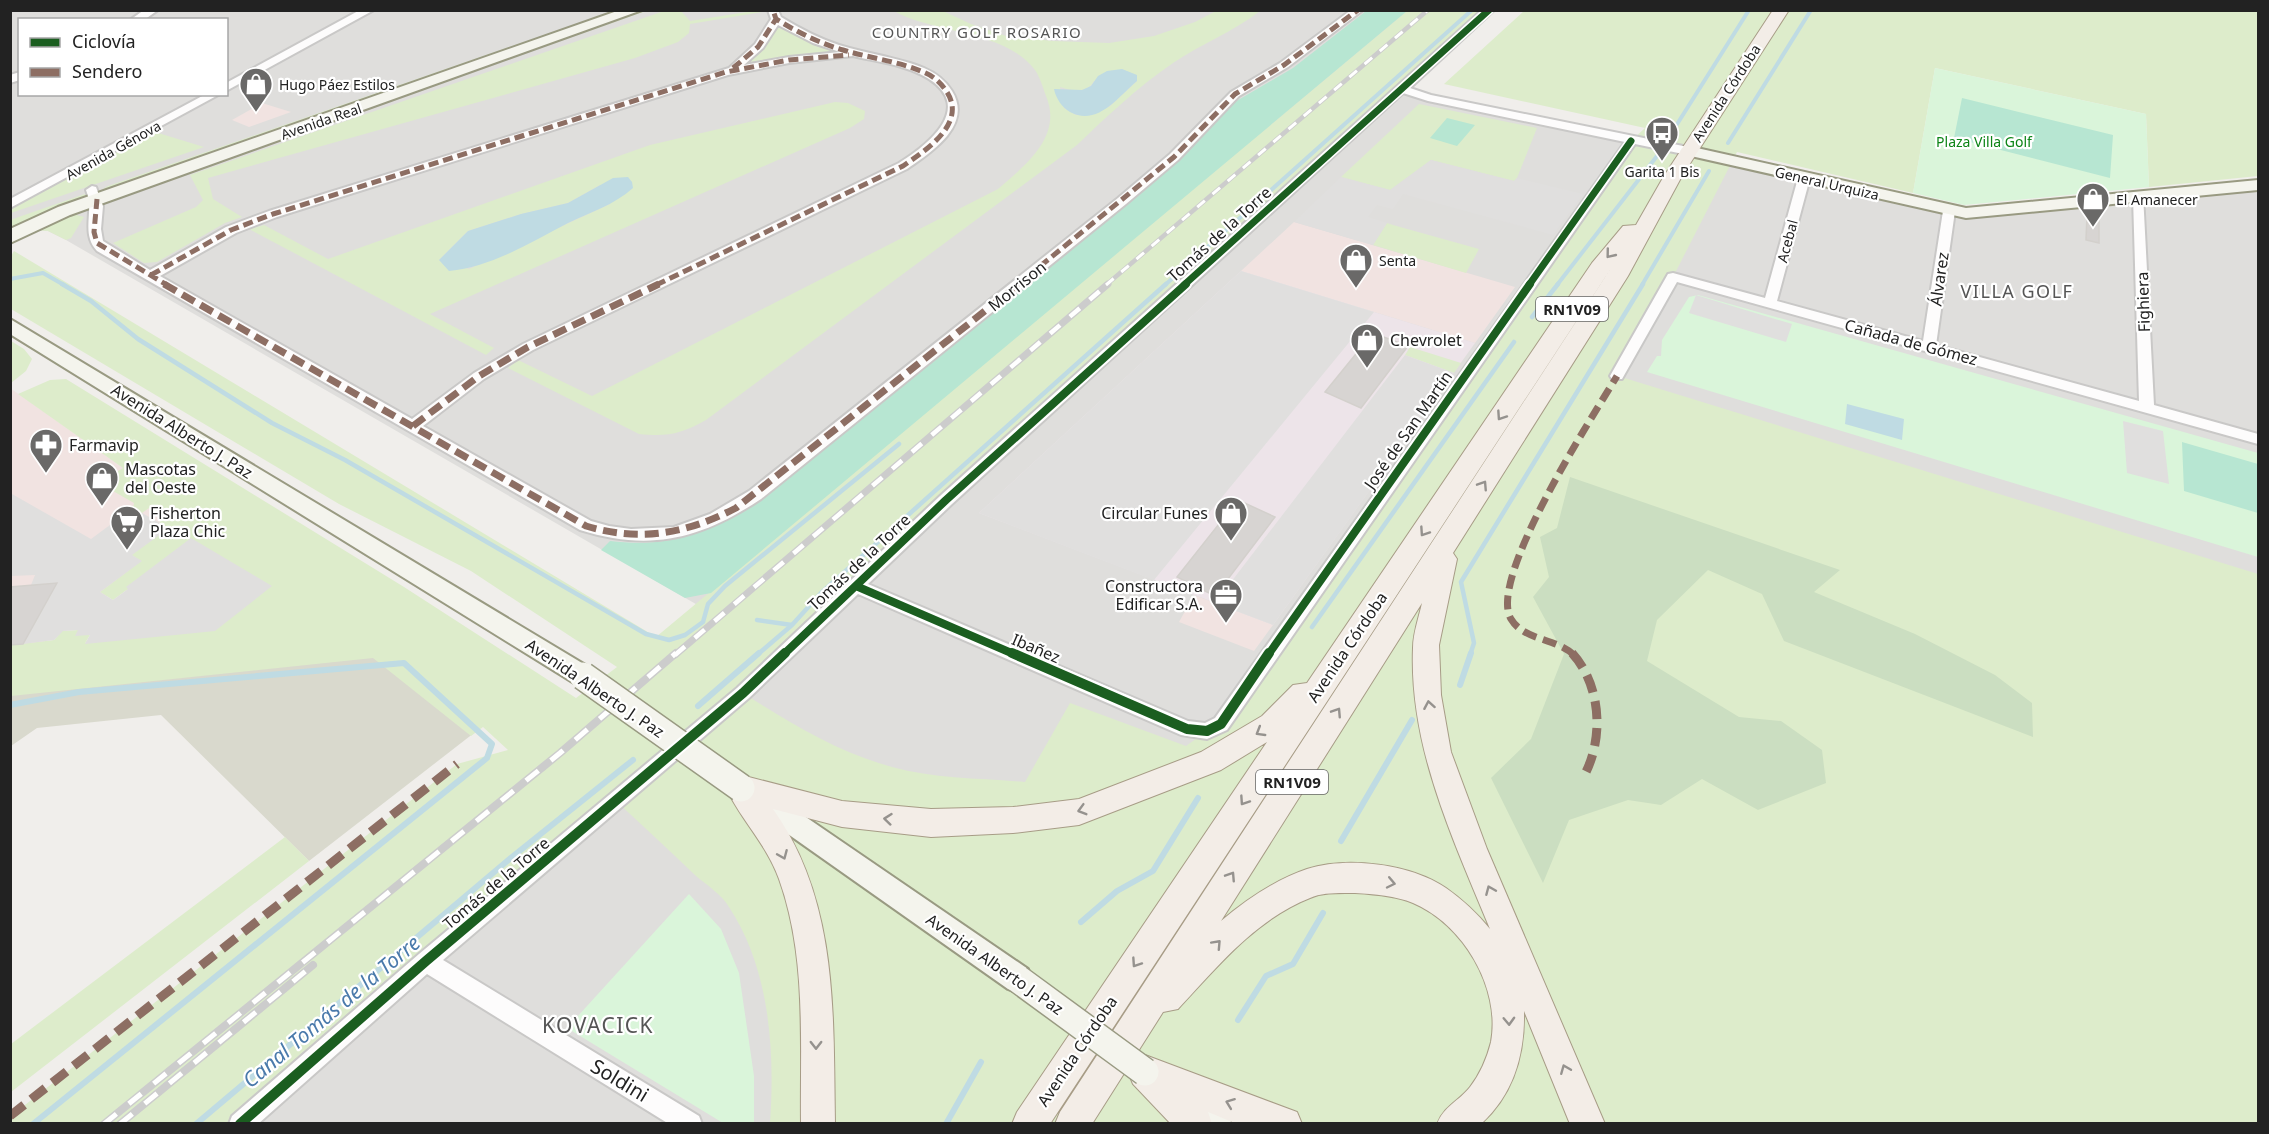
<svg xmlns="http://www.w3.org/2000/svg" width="2269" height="1134" viewBox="0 0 2269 1134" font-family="'Noto Sans',sans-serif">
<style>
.residential{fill:#dfdedc;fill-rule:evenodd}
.commercial{fill:#f1e3e1}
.industrial{fill:#ede4e9}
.construction{fill:#d9d9cd}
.grass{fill:#ddeccb;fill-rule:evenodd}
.forest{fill:#cbdec1}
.park{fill:#daf5da}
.pitch{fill:#b7e6d2}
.parking{fill:#e0dfde}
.water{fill:#bfdbe3}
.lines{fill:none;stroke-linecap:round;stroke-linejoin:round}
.stream-far2{stroke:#bfdbe3;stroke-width:4}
.stream-far1{stroke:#bfdbe3;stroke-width:4.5}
.stream{stroke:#bfdbe3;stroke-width:6}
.building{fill:#d7d4d2;stroke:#d3d0cc;stroke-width:1.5}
.street-casing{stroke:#c9c8c7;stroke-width:4}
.secondary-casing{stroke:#999a82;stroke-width:4}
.primary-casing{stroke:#a79c86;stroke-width:2}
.street{fill:#fdfcfc;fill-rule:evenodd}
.secondary{fill:#f4f4ed;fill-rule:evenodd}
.primary{fill:#f3ede7;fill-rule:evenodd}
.rail-far2-casing{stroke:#ccc;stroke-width:4.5}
.rail-far1-casing{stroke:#ccc;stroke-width:7}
.rail-casing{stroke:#ccc;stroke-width:8}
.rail-far2{stroke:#fff;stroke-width:3;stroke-dasharray:10;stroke-linecap:butt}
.rail-far1{stroke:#fff;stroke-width:4.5;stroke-dasharray:13;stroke-linecap:butt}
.rail{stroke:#fff;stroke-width:5;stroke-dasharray:16;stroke-linecap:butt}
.secondary-bridge-casing{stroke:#999a82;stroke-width:30;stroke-linecap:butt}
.secondary-bridge{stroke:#f4f4ed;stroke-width:27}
.quiet-far2{stroke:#8d6e63;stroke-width:5;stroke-dasharray:10 5;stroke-linecap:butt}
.quiet-far1{stroke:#8d6e63;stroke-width:7;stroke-dasharray:14 7;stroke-linecap:butt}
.quiet{stroke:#8d6e63;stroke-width:9;stroke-dasharray:18 9;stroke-linecap:butt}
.cycleway-far2-casing{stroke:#fff;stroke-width:10}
.cycleway-far1-casing{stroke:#fff;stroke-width:12}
.cycleway-casing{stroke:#fff;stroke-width:14}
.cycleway-far2{stroke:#1b5e20;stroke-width:7}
.cycleway-far1{stroke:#1b5e20;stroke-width:8}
.cycleway{stroke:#1b5e20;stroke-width:10}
.oneway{stroke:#95928e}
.labels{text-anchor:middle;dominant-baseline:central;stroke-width:4.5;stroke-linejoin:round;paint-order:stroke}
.far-poi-label{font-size:14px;fill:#222;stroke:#fff;text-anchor:start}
.far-street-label{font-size:14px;fill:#222;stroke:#fff}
.far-park-label{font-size:14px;fill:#0c8416;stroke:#fff}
.far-neighbourhood-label{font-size:15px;letter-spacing:1.5px;fill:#555;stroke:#fff}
.shield{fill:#fff;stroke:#646464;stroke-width:1.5}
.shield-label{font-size:15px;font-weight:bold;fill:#222}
.street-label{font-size:16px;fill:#222;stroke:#fff}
.poi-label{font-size:16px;fill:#222;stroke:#fff;text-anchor:start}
.neighbourhood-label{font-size:18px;letter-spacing:1.5px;fill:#555;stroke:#fff}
.near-street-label{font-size:20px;fill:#222;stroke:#fff}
.near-water-label{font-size:21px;font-style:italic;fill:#4a7aab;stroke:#fff}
.near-neighbourhood-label{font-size:21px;letter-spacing:1.5px;fill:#555;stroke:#fff}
</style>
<rect width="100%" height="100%" fill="#f0eeeb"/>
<path class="residential" d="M10,11H1428L720,618L66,240L48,231L21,230L11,223ZM20,20H226V94H20Z
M1402,89L1949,211L2258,185V1123L240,1124Z"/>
<path class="commercial" d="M262,103L291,112L249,127L232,120Z
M1294,222L1515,287L1475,343L1241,271Z
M10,388L204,525L11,666Z
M1194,595L1273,625L1254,651L1179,622Z"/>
<path class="industrial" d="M1241,271L1475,343L1273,625L979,513Z"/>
<path class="construction" d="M376,632L483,726L309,861L161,715L37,728L11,746V667Z"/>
<path class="grass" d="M613,11H628L105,192L103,189L108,186Z
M635,11H646L111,199Z
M664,11H681L690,21L753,11L762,12L690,24L689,33L678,42L635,58L208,178L213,199L242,217L225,223L157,262L144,263L113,243L196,207L203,200L190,175Z
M894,11H943L971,24L1006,36L1053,41L1109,43L1154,36L1195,22L1216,11H1260C1233,32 1201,44 1173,63C1138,87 1107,116 1077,145L706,420C681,434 667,437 639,434L508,368L518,360L592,396L998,189C1026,165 1063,136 1046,96C1043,88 1040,77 1035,70C1005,30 935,34 894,11ZM1094,81H1137L1109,107L1076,115L1064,108L1060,87C1072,91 1087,94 1094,81Z
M1407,11H1489L743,693C790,723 837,752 892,767C935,779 981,778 1025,782L1070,703L1186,746L1207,731L1631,141L1645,128L1444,84L1524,11H2258V176L2149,187L2146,114L1935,68L1913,193L1737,152L1673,277L1618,376L2258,574V1123H770C775,1052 770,969 729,907C722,895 707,885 696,876C670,851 643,826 616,801L240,1123H11V1116L457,764L508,750L483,727L471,736L373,658L11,696V645L54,640L62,631L79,630L76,635H90L85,643L128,589L113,600L100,592L141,561L131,555L168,528L159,522L166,517L149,508L142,513L133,508L134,503L99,483L123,468L18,394L50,380L66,379L404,587L576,698L617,667L471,571L339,504L11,309V256L14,251L656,637Z
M777,27C788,27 825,47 840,52L749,65L747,62L771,39Z
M835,102L848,103L865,111L864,119L850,128L430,314L494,348L486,355L249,229L264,225L328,259L650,145ZM600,185L610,204L469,269L439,260L468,231L521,214L568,203Z
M1419,104L1537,128L1517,178L1514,181L1431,160L1390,190L1341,177Z
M155,132L204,147L11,213V208Z
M85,194L87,200L11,233L10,220Z
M73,214L84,217L71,238L66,240L48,231L29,230Z
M1387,223L1393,225L1479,249L1466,273L1373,245Z
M11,341L24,349L32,359L26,371L11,383Z
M1410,347L1461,363L1454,373L1405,355Z
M285,837L309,861L11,1092V1044Z"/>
<path class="forest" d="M1570,477L1840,570L1814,592L1915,634L1995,675L2032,703L2033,737L1784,641L1762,594L1708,570L1657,620L1647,661L1739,717L1781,721L1822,750L1826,783L1758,810L1702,779L1661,805L1628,800L1569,820L1543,883L1491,778L1531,739L1564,654L1533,597L1549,577L1540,537L1557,528Z"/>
<path class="park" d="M1935,68L2146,114L2149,187L1964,205L1913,193Z
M1698,295L2258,453V557L1647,372L1657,356H1661L1662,340L1689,297Z
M689,894L721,929L739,973L754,1076V1123H723L567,1028Z"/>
<path class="pitch" d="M1366,11H1407L711,593L685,598L601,550L610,541C674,549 715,530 767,495L1164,172L1233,103L1293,68Z
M1962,98L2113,135L2110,178L1954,138Z
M1447,118L1475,125L1457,146L1430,138Z
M2182,442L2258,464V513L2184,491Z"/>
<path class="parking" d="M1431,160L1514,181L1517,178L1583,194L1553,235L1403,194L1393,209L1377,205L1368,217L1387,223L1373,245L1294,222L1341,177L1390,190Z
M1241,271L1374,312L1154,580L979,513Z
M1696,295L1792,324L1786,342L1689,313Z
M1405,355L1454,373L1273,625L1215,603Z
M2123,421L2163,431L2169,484L2127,473Z
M12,494L91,539L133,508L169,528L132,555L142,561L100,592L113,600L128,589L126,587L191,538L272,586L215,631L85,644L90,635L75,636L78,630L63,631L54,640L23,644L57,583L31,585L35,575L11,576Z"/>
<path class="water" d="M1122,69L1137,75V81C1118,97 1097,127 1070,112C1062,107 1056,99 1054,89L1082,90L1091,86L1098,76L1107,71Z
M628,177L632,182L633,188C614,205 591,212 568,223C531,242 492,267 449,271L439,260L468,231L521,214L568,203L613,178Z
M1847,404L1904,419L1902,440L1845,424Z"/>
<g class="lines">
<path class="stream-far2" d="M1674,129L1749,10
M1728,143L1811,10
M10,279L43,273L64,285
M1165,285L1472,10
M1557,285L1657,156
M1642,285L1709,171"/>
<path class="stream-far1" d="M62,284L91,301L138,339L272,423L345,460L646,634L669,640L685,635L703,622L708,604L725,586L899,444
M1532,317L1558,284
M757,620L792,625
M1312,627L1514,342
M757,655L792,625L821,593L1166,284
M1470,655L1474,643L1461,582L1643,284"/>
<path class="stream" d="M1460,685L1471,653
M10,705L79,692L404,663L492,744L487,758L33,1124
M698,706L759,653
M1341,841L1412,720
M1081,922L1117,891L1153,871L1198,798
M1238,1020L1266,976L1293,964L1323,913
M196,1124L512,857L633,760
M946,1124L981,1062"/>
</g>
<path class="building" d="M2099,214V243L2086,240L2087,215Z
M1373,333L1408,346L1361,408L1325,392Z
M1238,500L1275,517L1215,596L1177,577Z
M57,583L23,644L10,645V587Z"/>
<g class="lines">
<g class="street-casing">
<path id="street" d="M144,10H158L144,20H130Z
M360,10H374L226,91V83Z
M768,10H778L781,17C799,28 818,38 839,45C867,54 897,57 924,68C936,73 945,80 952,91C973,125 932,152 907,169L533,350L484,379L423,426L591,521L609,526L631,529L674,527L710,514L749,491L1118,198L1170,154L1231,92L1280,63L1351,10H1363L1288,67L1239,96L1178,160L1126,204L761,499C701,539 650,552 580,530L97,251C80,233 95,211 86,190L92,186L96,187L103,206L101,229L103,241L150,270L226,227L269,211L729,68L755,44L771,19ZM778,25L813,43L840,52L789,57L744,65L763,48ZM853,56C878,62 907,65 929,79C975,109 926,146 899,163L523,344L474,373L412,419L160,276L236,233L277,217L728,75L789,63Z
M1482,10H1494L1410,88L1431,95L1688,147L1694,151L1688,155L1635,144L1227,730L1207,739L1181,735L858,594L749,698L443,960L699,1116L702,1124H669L427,974L258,1124H229L232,1116L419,954L737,688L940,496ZM1403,93L1428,101L1625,142L1215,718L1205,723L1188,721L868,584L952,504Z
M20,72V80L10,83V75Z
M206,94H220L10,208V199Z
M1804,174L1810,178L1777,301L1923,341L1943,211L1945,208H1953L1955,211L1936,345L2139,401L2133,197L2139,193L2143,194L2154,405L2258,434V444L1677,282L1622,379H1612L1610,376L1668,274L1673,273L1765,298L1798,178Z"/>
</g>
<g class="secondary-casing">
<path id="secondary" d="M620,10H642L70,215L10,243V229L58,207Z
M1688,146L1966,208L2258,180V190L1966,218L1682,154L1680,151L1682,148Z
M10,319L592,669L595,676L592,683L583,686L574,683L10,334Z
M750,781L759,785L1028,969L1032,979L1028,989L1018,993L1008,989L741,801L737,793L741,785Z
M1186,1086C1203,1093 1225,1106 1232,1124C1207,1124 1182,1128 1171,1101L1175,1090Z"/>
</g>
<g class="primary-casing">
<path id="primary" d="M1773,10H1789L1682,176L1628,276L1453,553L1457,559L1439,645L1441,695L1451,752L1487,849L1605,1124H1570L1524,1011C1525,1054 1514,1094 1481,1124H1437C1444,1106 1459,1101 1470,1087C1480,1074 1487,1058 1491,1042C1501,988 1463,924 1413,903C1396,896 1374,894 1355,893C1340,893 1323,892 1310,898C1256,919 1216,968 1178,1009L1163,1012L1092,1124H1055L1060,1112L1617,259L1050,1124H1012L1017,1112L1267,742L1221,770L1079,825L1013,833L931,837L842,827L773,809C839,902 833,1015 835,1124H801C800,1042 807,957 779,879C767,845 741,820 726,788L731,779L741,775L842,801L931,809L1013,807L1079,799L1201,752L1262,716L1293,685L1307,683L1592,263L1623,226L1636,225L1664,176ZM1422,603C1419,617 1413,633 1413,648C1409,747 1453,839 1490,929C1477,913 1463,900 1446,888C1411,864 1348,856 1307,869C1275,880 1247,899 1221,921Z
M1145,1055L1297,1112L1302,1124H1237L1208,1112L1212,1124H1171L1133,1084L1128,1072L1133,1060Z"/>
</g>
<use href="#street" class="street"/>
<use href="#secondary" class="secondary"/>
<use href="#primary" class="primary"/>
<g class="rail-far2-casing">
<path id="rail-far2" d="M1106,285L1428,10"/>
</g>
<g class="rail-far1-casing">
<path id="rail-far1" d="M675,655L1108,284"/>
</g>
<g class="rail-casing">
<path id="rail" d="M104,1124L560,753L676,653
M120,1124L313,965"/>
</g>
<use href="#rail-far2" class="rail-far2"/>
<use href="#rail-far1" class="rail-far1"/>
<use href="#rail" class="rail"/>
<g class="secondary-bridge-casing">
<path id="secondary-bridge" d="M583,676L741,788
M1018,979L1145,1072"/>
</g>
<use href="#secondary-bridge" class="secondary-bridge"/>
<path class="quiet-far2" d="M733,68L758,47L776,19
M97,199L94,232L97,243L167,285
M151,275L231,230L273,214L726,72L789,60L849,55
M656,285L903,166C926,150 967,124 947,92C941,83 934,76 923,72C898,61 869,58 843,50C819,43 797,32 776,19L773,10
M1017,285L1174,157L1235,94L1284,65L1358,10"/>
<path class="quiet-far1" d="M164,284L586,526C640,542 686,534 736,508L1019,284
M413,426L479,376L528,347L659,284
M1574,655C1557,638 1524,641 1511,619C1487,579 1593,416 1617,376"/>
<path class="quiet" d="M1572,653C1601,685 1604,737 1585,774
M10,1116L457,764"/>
<g class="cycleway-far2-casing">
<path id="cycleway-far2" d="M1184,285L1489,10
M1529,285L1631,141"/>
</g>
<g class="cycleway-far1-casing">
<path id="cycleway-far1" d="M856,586L1016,655
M783,655L946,500L1186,284
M1268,655L1530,284"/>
</g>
<g class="cycleway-casing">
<path id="cycleway" d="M1012,653L1187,729L1207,731L1221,724L1269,653
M240,1124L426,961L743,693L785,653"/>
</g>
<use href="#cycleway-far2" class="cycleway-far2"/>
<use href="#cycleway-far1" class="cycleway-far1"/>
<use href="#cycleway" class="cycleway"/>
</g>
<defs><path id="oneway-chevron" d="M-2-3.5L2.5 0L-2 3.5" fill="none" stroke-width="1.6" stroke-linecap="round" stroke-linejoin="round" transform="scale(1.5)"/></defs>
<g class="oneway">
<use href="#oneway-chevron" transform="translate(1610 254) rotate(129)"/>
<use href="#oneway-chevron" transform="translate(1501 416) rotate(124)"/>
<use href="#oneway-chevron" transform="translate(1483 485) rotate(-57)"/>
<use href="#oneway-chevron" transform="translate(1424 532) rotate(124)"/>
<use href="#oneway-chevron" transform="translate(1429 705) rotate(-100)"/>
<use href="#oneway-chevron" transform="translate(1337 712) rotate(-57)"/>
<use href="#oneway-chevron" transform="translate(1260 732) rotate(149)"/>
<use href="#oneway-chevron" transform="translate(1244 801) rotate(124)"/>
<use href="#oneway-chevron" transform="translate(1082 810) rotate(164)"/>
<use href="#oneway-chevron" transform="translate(888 819) rotate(-174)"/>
<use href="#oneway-chevron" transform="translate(783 855) rotate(67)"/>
<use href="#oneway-chevron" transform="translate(1231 876) rotate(-57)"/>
<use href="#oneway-chevron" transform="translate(1391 883) rotate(12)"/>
<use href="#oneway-chevron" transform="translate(1490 890) rotate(-113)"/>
<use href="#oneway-chevron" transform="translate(1217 944) rotate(-47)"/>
<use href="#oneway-chevron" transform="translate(1136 963) rotate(124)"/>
<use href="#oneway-chevron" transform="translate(1509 1021) rotate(88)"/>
<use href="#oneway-chevron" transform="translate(816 1045) rotate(90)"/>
<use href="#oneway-chevron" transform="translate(1565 1069) rotate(-112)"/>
<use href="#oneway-chevron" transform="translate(1230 1103) rotate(-159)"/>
</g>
<defs>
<g id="shop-pin" transform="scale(1.725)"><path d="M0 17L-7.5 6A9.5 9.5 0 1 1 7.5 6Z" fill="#6a6968" stroke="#fff"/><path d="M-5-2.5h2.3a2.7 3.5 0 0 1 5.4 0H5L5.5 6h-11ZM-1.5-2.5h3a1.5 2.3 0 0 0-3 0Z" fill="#fff"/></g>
<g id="bus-pin" transform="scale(1.725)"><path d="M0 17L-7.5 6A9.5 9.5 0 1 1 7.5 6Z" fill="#6a6968" stroke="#fff"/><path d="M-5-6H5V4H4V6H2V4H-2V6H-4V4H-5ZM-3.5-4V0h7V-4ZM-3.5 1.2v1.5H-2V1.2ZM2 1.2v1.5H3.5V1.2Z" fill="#fff"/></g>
<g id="pharmacy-pin" transform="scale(1.725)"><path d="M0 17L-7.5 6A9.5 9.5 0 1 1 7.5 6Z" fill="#6a6968" stroke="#fff"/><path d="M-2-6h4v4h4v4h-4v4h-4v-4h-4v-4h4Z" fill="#fff"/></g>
<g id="supermarket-pin" transform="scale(1.725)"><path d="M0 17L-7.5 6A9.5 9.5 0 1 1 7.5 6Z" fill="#6a6968" stroke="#fff"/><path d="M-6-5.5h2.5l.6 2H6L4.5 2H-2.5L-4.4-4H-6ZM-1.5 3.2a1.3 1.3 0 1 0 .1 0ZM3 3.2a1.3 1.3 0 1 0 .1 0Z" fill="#fff"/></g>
<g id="office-pin" transform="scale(1.725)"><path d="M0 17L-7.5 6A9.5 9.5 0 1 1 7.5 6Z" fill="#6a6968" stroke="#fff"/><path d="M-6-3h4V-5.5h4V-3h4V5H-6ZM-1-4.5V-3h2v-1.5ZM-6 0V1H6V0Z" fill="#fff"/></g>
</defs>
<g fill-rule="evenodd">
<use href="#shop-pin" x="256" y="84"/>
<use href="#bus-pin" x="1662" y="133"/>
<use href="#shop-pin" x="2093" y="199"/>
<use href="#shop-pin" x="1356" y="260"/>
<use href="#shop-pin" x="1367" y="340"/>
<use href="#pharmacy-pin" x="46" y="445"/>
<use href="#shop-pin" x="102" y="478"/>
<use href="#shop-pin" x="1231" y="513"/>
<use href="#supermarket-pin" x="127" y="522"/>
<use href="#office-pin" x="1226" y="595"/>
</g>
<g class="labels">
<g class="far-poi-label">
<text x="279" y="84">Hugo Páez Estilos</text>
<text x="1662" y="171" text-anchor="middle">Garita 1 Bis</text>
<text x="2116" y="199">El Amanecer</text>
<text x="1379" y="260">Senta</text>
</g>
<g class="far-street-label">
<text transform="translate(1726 93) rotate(-57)">Avenida Córdoba</text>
<text transform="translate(321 121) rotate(-19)">Avenida Real</text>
<text transform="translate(113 150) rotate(-29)">Avenida Génova</text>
<text transform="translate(1827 183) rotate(13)">General Urquiza</text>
<text transform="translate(1787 241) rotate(-75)">Acebal</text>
</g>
<g class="far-park-label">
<text x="1984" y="141">Plaza Villa Golf</text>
</g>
<g class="far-neighbourhood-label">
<text x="977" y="32">COUNTRY GOLF ROSARIO</text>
</g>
<g class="shield">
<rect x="1536" y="297" width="72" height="24" rx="4.5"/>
<rect x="1256" y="770" width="72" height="24" rx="4.5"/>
</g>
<g class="shield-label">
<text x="1572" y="309">RN1V09</text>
<text x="1292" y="782">RN1V09</text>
</g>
<g class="street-label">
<text transform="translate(1219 234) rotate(-42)">Tomás de la Torre</text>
<text transform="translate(1939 279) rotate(-82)">Álvarez</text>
<text transform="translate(1017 286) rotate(-39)">Morrison</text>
<text transform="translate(2143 302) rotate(-92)">Fighiera</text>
<text transform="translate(1911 342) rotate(15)">Cañada de Gómez</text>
<text transform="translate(1408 430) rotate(-55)">José de San Martín</text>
<text transform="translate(182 431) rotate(32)">Avenida Alberto J. Paz</text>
<text transform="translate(859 562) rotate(-43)">Tomás de la Torre</text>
<text transform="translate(1347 647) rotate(-56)">Avenida Córdoba</text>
<text transform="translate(1036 648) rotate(23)">Ibañez</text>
<text transform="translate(595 688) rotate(34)">Avenida Alberto J. Paz</text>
<text transform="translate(496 883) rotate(-40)">Tomás de la Torre</text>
<text transform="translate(995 964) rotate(35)">Avenida Alberto J. Paz</text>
<text transform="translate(1077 1051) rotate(-56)">Avenida Córdoba</text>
</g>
<g class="poi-label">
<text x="1390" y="340">Chevrolet</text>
<text x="69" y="445">Farmavip</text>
<text x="125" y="469">Mascotas<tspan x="125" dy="18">del Oeste</tspan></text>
<text x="150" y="513">Fisherton<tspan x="150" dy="18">Plaza Chic</tspan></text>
<text x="1208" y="513" text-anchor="end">Circular Funes</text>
<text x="1203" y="586" text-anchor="end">Constructora<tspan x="1203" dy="18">Edificar S.A.</tspan></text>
</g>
<g class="neighbourhood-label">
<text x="2017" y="291">VILLA GOLF</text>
</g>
<g class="near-street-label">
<text transform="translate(620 1080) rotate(31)">Soldini</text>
</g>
<g class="near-water-label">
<text transform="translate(331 1011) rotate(-40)">Canal Tomás de la Torre</text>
</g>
<g class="near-neighbourhood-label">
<text x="598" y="1025">KOVACICK</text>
</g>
</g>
<rect width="2269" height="1134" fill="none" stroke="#222222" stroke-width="24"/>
<rect x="18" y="18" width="210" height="78" fill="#ffffff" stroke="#a7a7a7" stroke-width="1.5"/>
<rect x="30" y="38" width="30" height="9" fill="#1b5e20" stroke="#a7a7a7" stroke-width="1.5"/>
<text x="72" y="48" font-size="18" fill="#222222">Ciclovía</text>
<rect x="30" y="68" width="30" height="9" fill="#8d6e63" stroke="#a7a7a7" stroke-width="1.5"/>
<text x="72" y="78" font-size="18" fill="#222222">Sendero</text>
</svg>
